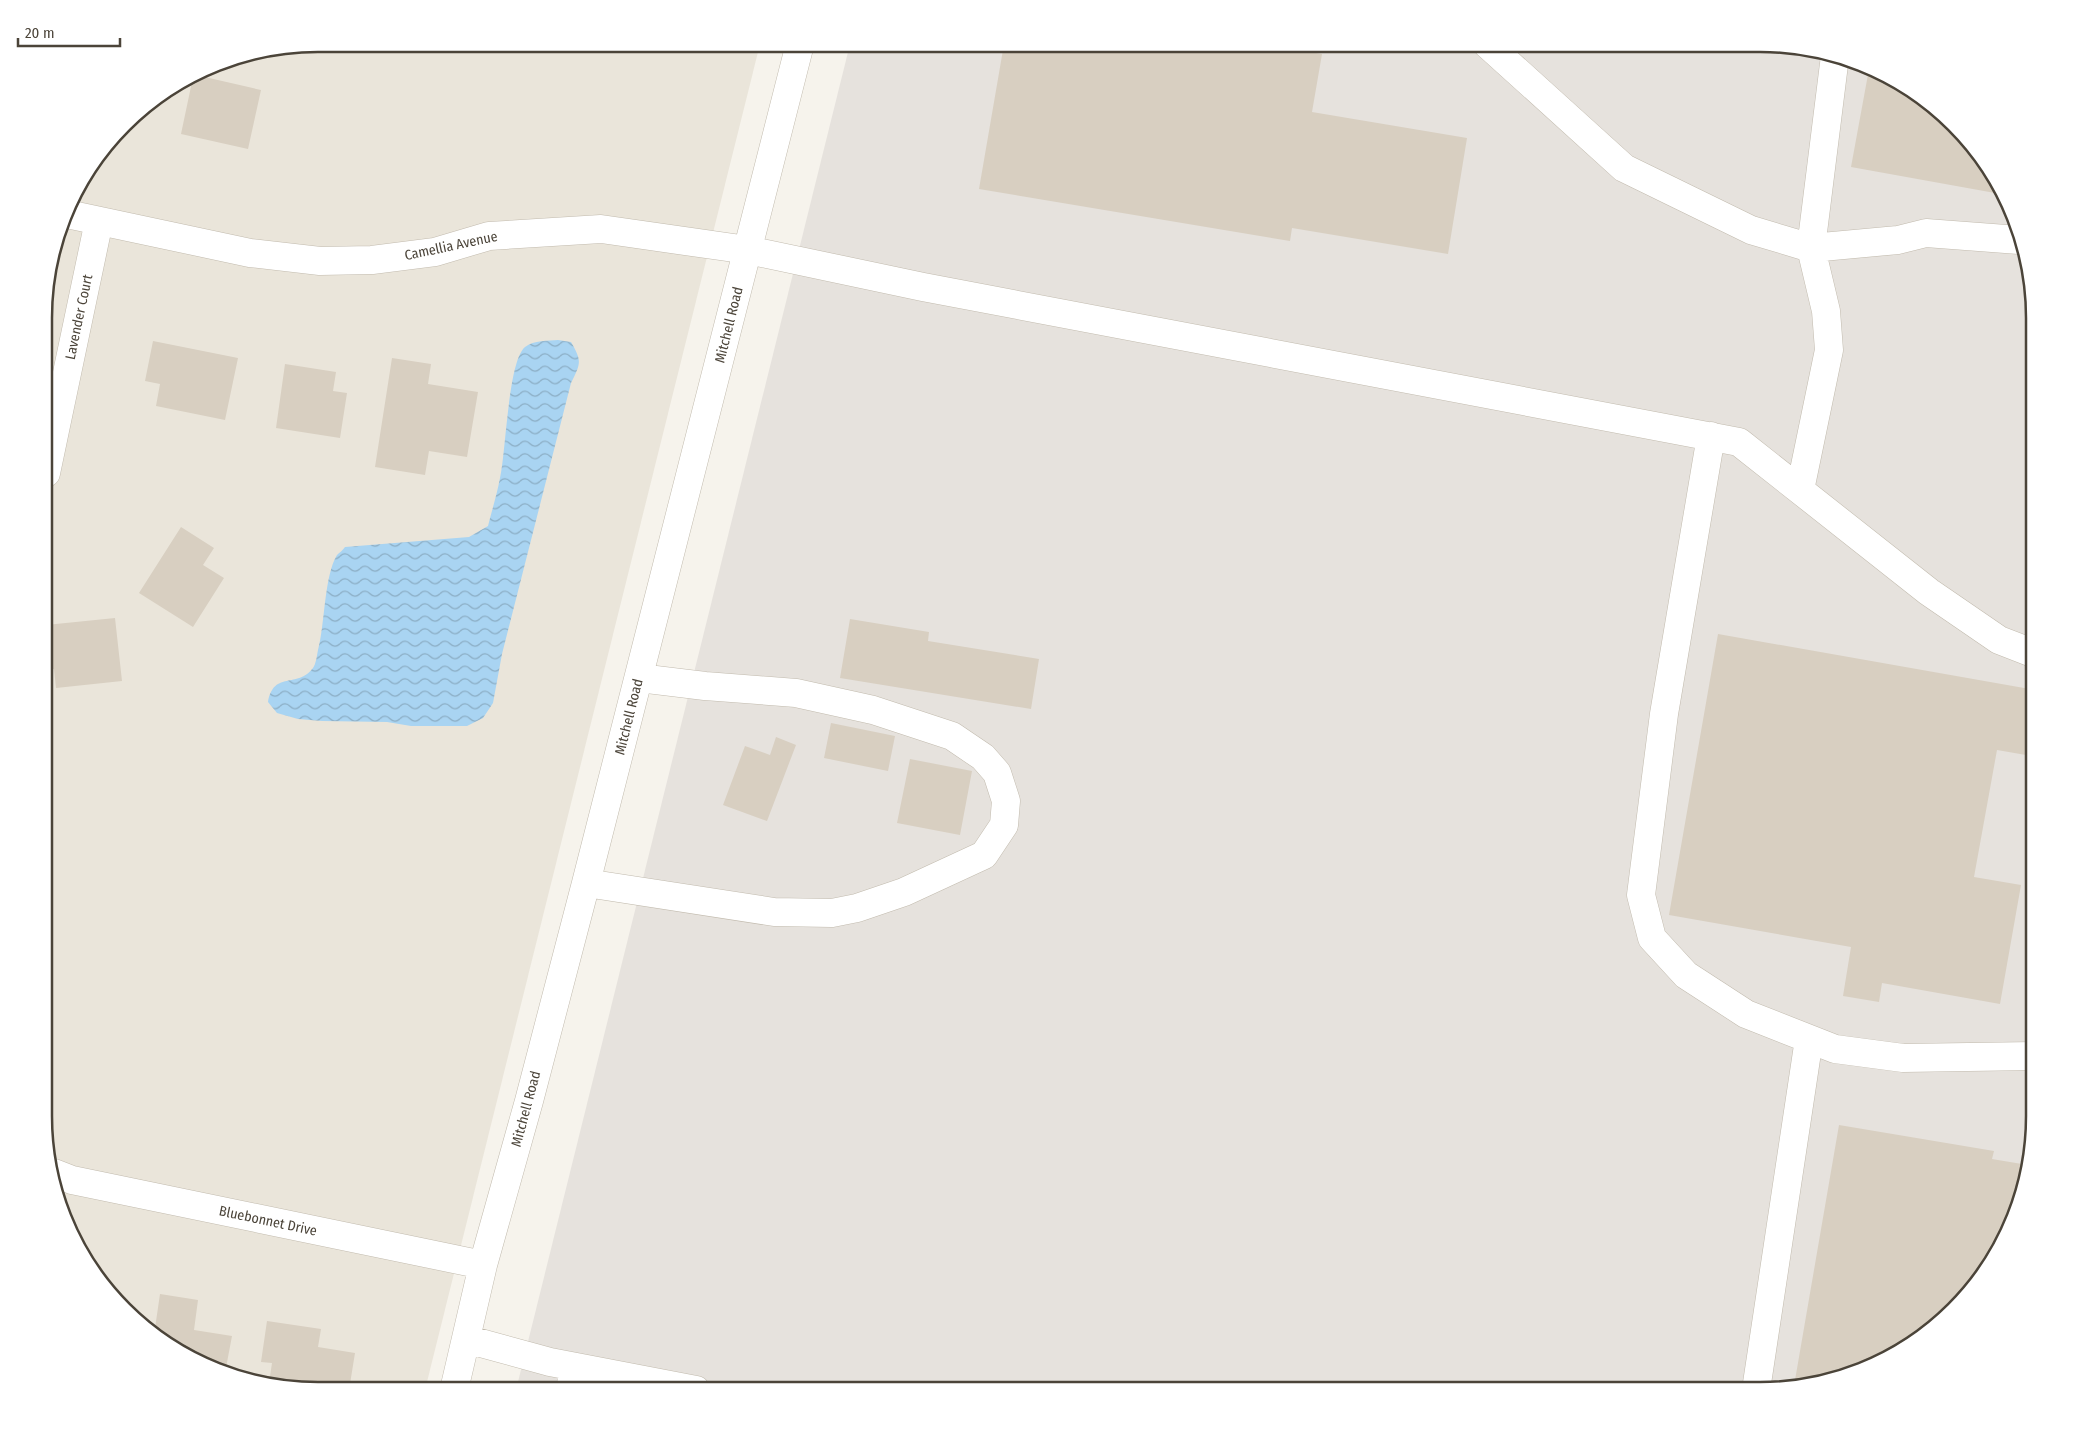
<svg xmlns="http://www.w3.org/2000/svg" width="2079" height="1434" viewBox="0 0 2079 1434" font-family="'Fira Sans Condensed',sans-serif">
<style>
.residential{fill:#eae5da}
.industrial{fill:#e6e2dd}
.water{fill:url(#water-waves)}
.building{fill:#d8cfc1}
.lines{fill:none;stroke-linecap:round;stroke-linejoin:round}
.minor-casing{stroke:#c2bbae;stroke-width:29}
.minor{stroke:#fff;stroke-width:28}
.labels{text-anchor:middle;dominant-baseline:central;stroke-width:4;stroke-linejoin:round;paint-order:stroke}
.street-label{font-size:14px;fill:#4b4439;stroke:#fff}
.rim{fill:none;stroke:#4b4439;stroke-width:2.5}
</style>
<defs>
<pattern id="water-waves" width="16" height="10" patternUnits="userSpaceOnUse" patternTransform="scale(1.25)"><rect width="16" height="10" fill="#a9d4f2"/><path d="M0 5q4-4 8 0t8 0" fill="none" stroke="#8caec5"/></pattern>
</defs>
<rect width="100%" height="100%" fill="#f6f3ec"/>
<path class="residential" d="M318,44H760L425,1390H301L230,1376L151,1334L81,1253L46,1151V283L72,197L137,112L214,65Z"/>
<path class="industrial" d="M850,44H1778L1849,58L1928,100L1967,137L2007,197L2035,301V1133L2021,1204L1942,1322L1882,1362L1831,1381L1761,1390H516Z"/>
<path class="water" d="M558,340L571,342C582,361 581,363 571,383L502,654L493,703L483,718L467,726H411L387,722L322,721L298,719L277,713L268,702C274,670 297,689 313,668C316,664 317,655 318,650C325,625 324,576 337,555C339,553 343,550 345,547L469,537L488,526C492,510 497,494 500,478C506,453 508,361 525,347C534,340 548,341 558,340Z"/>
<path class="building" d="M1004,44H1262L1322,54L1312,112L1467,138L1448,254L1292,228L1290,241L979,189Z
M1869,69L1928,100L1967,137L2006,195L1851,167Z
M196,75L261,90L248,149L181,134L193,77Z
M139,111L136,126L127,125L137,112Z
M153,341L238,358L225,420L156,406L160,384L145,381Z
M392,358L431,364L428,384L478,392L467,457L429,451L425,475L375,467Z
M285,364L336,372L333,391L347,393L340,438L276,428Z
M181,527L214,548L203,565L224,578L193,627L139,593Z
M115,618L122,681L56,688L54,669L46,670V625Z
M850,619L929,632L928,641L1039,659L1031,709L840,678Z
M1718,634L2035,690V706L2026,755L1997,750L1974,877L2021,885L2000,1004L1882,983L1879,1002L1843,996L1851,947L1669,915Z
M831,723L895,736L888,771L824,758Z
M776,737L796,745L767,821L723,805L745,746L770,755Z
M910,759L972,771L960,835L897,823Z
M1839,1125L1994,1151L1992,1159L2028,1165L2021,1204L1979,1283L1942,1322L1882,1362L1831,1381L1794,1386Z
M160,1294L198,1300L194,1330L232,1336L225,1373L154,1335Z
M267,1321L321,1329L318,1347L355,1353L349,1390H301L269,1383L272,1363L261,1362Z"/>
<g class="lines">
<g class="minor-casing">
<path id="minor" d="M1487,44L1624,168L1751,230L1811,248L1826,311L1829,350L1800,490
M1835,56L1811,248L1898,240L1926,233L2019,240
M67,214L250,253L320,261L372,260L435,252L489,236L601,229L748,250L923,287L1739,442L1929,592L1999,640L2035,654
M1711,436L1664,714L1641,895L1652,938L1686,975L1746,1014L1835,1049L1903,1058L2035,1056
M46,473L99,221
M586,883L774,912L832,913L857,908L904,892L984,855L1004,825L1006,801L997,773L983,757L952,736L873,710L796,693L705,686L639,678
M54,1173L72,1180L483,1265
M466,1339L550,1362L696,1390
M454,1390L483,1265L529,1101L586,883L800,44
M570,1390L574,1367
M1756,1390L1809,1039"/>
</g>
<use href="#minor" class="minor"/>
</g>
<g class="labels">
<g class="street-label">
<text transform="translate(451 246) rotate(-12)">Camellia Avenue</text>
<text transform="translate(79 317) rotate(-78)">Lavender Court</text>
<text transform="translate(729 325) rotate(-76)">Mitchell Road</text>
<text transform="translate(629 717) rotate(-76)">Mitchell Road</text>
<text transform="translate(526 1109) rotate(-75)">Mitchell Road</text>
<text transform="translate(268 1221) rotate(12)">Bluebonnet Drive</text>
</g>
</g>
<path d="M0 0H2079V1434H0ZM318 52H1760A266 266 0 0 1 2026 318V1116A266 266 0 0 1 1760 1382H318A266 266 0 0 1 52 1116V318A266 266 0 0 1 318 52Z" fill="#fff" fill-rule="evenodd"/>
<path class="rim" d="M318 52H1760A266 266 0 0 1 2026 318V1116A266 266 0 0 1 1760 1382H318A266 266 0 0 1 52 1116V318A266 266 0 0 1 318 52Z"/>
<path d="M18 38v8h102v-8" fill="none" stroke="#4b4439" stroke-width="2.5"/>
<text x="25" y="38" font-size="15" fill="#4b4439" stroke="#ffffff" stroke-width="4" paint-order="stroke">20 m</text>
</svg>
